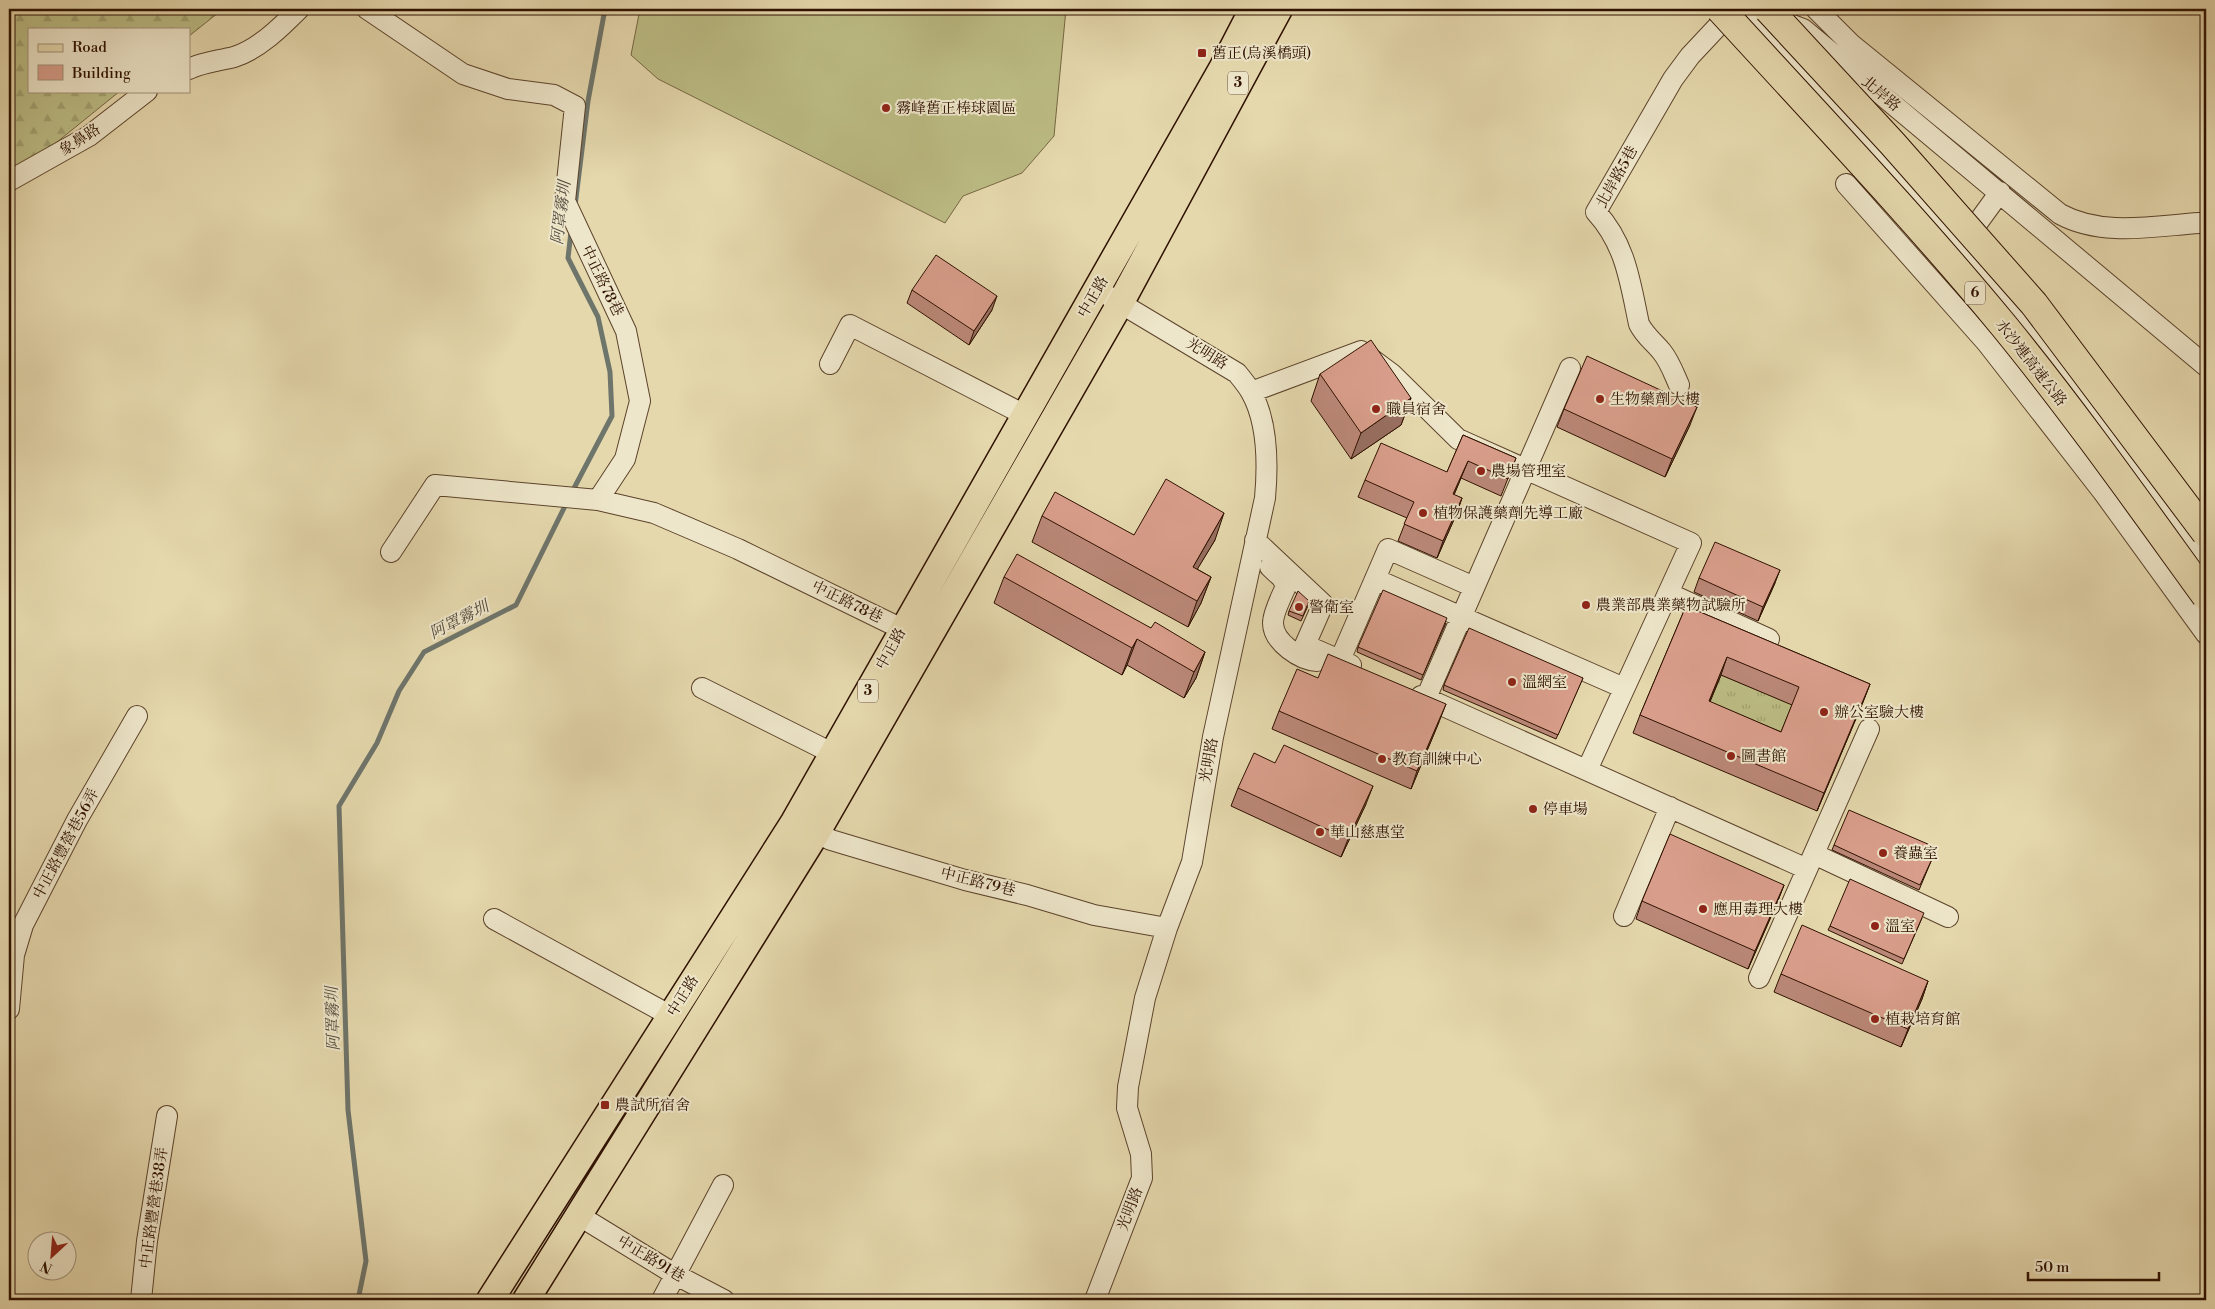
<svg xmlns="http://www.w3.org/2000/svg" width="2215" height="1309" viewBox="0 0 2215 1309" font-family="'Libre Bodoni','Noto Serif TC',serif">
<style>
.grass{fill:url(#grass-tufts);stroke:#766642}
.forest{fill:url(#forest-firs);stroke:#766642}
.pitch{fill:#bcbc84;stroke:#766642}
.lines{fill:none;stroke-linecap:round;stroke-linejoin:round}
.stream{stroke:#6e756b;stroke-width:5}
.minor-casing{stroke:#5c432b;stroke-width:22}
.major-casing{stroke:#2f1100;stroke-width:29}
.minor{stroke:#eee6ca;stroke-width:20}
.major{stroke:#e5d8ad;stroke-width:26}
.highway-bridge-casing{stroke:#2f1100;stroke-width:30;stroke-linecap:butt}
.highway-bridge{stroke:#e5d8ad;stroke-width:28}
.wall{fill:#bb8878;stroke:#2f1100;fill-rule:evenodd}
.shaded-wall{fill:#986f61;stroke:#2f1100}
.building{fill:#d99e8b;stroke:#2f1100;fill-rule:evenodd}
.poi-dot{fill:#8f2418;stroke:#eee6ca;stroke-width:2}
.labels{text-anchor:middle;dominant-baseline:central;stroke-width:4;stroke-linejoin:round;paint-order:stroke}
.shield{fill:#eee6ca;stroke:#68513d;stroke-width:1}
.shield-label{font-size:14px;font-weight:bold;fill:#2f1100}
.poi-label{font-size:15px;fill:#2f1100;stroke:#eee6ca;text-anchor:start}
.street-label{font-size:15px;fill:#2f1100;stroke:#eee6ca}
.water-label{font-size:16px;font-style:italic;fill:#544b3e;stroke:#eee6ca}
</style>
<defs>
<pattern id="grass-tufts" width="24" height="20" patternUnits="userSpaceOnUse" patternTransform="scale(1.25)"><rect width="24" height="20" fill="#bcbc84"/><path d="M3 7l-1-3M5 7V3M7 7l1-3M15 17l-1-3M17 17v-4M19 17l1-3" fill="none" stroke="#a2a170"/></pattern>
<pattern id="forest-firs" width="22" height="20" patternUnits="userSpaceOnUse" patternTransform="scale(1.25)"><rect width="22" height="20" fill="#bcbc84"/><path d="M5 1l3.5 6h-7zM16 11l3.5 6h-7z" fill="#a2a170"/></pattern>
</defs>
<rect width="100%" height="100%" fill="#e5d8ad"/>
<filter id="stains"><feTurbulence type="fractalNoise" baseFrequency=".004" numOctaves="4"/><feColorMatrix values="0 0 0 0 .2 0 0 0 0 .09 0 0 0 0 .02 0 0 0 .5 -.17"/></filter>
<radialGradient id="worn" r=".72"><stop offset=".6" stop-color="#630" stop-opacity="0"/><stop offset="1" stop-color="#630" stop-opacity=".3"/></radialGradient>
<path class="grass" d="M1721,675L1793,705L1774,750L1702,719Z"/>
<path class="forest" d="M9,9H223L189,36V29H29V91H120L9,181Z"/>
<path class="pitch" d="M640,9H1066L1054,136L1022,173L963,196L945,223L658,79L631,55Z"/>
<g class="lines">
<path class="stream" d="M575,206L588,101L605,9
M571,232L568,258L598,317L610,372L612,416L572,492
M358,1300L366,1261L348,1110L339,806L377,743L399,691L424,652L516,605L567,502"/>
<g class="minor-casing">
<path id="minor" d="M367,9L463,74L508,89L554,95L575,106L565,201L626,331L640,401L625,459L598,500
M1745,9C1837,109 1930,209 2018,313C2085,392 2145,480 2206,564
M1816,9L1860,53
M1790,24L1803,29L2206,366
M1851,44L2060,214C2102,237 2154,226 2199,223
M189,69C203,62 218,61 234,57C259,49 281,27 299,9
M9,181L89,136L147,91
M1846,184L1987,343L2103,492L2206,634
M1963,243L2000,192
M830,364L850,325L1025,415
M1679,385C1674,374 1670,362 1662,352C1654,342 1645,336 1639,324C1630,282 1626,245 1596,212L1673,79L1690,56L1734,9
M1251,392L1361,351L1392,374L1458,439L1691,543L1587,770
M1255,540L1323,604L1305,645L1351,665
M391,552L435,485L598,500L654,513L738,549L902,629
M1270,567L1282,578L1286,586C1282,596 1273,612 1273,623C1273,642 1300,660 1317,661
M1375,579L1624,688
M1668,593L1769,639
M1340,660L1388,549L1474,587
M702,688L834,754
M1421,696L1807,869
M1426,698L1570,368
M804,827L831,840L965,880L1027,895L1094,915L1167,928
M1814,854L1948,917
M1624,916L1670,807
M494,919L671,1016
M1759,978L1869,729
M9,1009L14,955L23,925L77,820L137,716
M578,1215L676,1275L724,1300
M141,1300L147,1241L167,1116
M662,1300L723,1185
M1095,1300L1142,1178L1141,1154L1127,1108L1128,1087L1145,998L1167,928L1192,862L1213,737L1265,498C1268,465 1268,422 1251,392C1247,385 1242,379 1237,373L1110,297"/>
</g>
<g class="major-casing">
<path id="major" d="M490,1300L794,822L1223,67L1253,9
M526,1300L817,832L1121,302L1279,9"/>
</g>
<use href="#minor" class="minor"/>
<use href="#major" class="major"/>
<g class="highway-bridge-casing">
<path id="highway-bridge" d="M1720,9C1815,113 1914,217 2004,326C2075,413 2140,505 2206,596
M1768,9L1892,143L2034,304L2206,533"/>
</g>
<use href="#highway-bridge" class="highway-bridge"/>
</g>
<path class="wall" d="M912,290L992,310L969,345L907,303Z
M1320,374L1411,398L1401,425L1351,459L1311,401Z
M1564,409L1690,425L1665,477L1557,427Z
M1463,435L1516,458L1501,496L1461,478L1454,495L1462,498L1456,515L1437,558L1398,541L1407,518L1358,497L1365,480L1447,472Z
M1042,516L1134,535L1215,540L1197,569L1211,577L1201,603L1188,627L1032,542Z
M1004,577L1151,628L1205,652L1196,678L1184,698L1127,665L1122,675L994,603Z
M1699,578L1775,583L1758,621L1694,592Z
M1308,606L1301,621L1288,615L1289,611Z
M1686,606L1870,684L1863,702L1817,811L1633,733L1640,715ZM1721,675L1792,705L1781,732L1710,702Z
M1446,623L1421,680L1357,652L1358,647Z
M1318,678L1439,722L1411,789L1272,729L1279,711Z
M1583,678L1556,739L1443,690L1444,685Z
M1275,763L1366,804L1341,857L1231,806L1238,788Z
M1834,845L1935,852L1919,890L1832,850Z
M1784,885L1777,903L1748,969L1636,919L1642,901Z
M1922,918L1902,964L1828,930L1830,926Z
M1781,974L1928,981L1922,999L1901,1047L1774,992Z"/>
<path class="shaded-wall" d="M997,296L992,310L969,345L974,331Z
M1411,398L1401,425L1351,459L1361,433Z
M1697,407L1690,425L1665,477L1672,459Z
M1468,461L1461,478L1447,511L1453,494Z
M1462,498L1456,515L1437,558L1443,541Z
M1224,513L1215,540L1183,593L1193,567Z
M1780,570L1775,583L1758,621L1763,607Z
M1211,577L1201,603L1188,627L1197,601Z
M1137,639L1127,665L1122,675L1132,648Z
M1205,652L1196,678L1184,698L1194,672Z
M1727,657L1721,675L1702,719L1709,701Z
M1870,684L1863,702L1817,811L1824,793Z
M1446,704L1439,722L1411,789L1417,771Z
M1373,786L1366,804L1341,857L1348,839Z
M1784,885L1777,903L1748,969L1755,951Z
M1928,981L1922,999L1901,1047L1908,1029Z"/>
<path class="building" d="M936,255L997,296L974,331L912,290Z
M1371,340L1411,398L1361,433L1320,374Z
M1587,356L1697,407L1672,459L1564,409Z
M1463,435L1516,458L1508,479L1468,461L1453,494L1462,498L1443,541L1404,524L1414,502L1365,480L1381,443L1447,472Z
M1166,479L1224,513L1193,567L1211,577L1197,601L1042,516L1055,492L1134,535Z
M1715,542L1780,570L1763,607L1699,578Z
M1017,554L1151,628L1155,622L1205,652L1194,672L1137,639L1132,648L1004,577Z
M1383,590L1447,618L1423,675L1358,647Z
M1298,591L1309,601L1303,616L1289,611Z
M1686,606L1870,684L1824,793L1640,715ZM1727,657L1799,687L1781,732L1709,701Z
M1469,628L1583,678L1558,735L1444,685Z
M1328,654L1446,704L1417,771L1279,711L1297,669L1318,678Z
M1284,745L1373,786L1348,839L1238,788L1254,753L1275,763Z
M1849,810L1937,848L1920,885L1834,845Z
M1670,834L1784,885L1755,951L1642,901Z
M1850,879L1924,913L1904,959L1830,926Z
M1802,925L1928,981L1908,1029L1781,974Z"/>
<g class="poi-dot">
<rect x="1197" y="48" width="10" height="10" rx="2.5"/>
<circle cx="886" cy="108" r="5"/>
<circle cx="1600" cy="399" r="5"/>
<circle cx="1376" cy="409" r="5"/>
<circle cx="1481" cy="471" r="5"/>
<circle cx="1423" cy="513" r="5"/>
<circle cx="1586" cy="605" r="5"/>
<circle cx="1299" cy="607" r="5"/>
<circle cx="1512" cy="682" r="5"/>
<circle cx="1824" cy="712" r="5"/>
<circle cx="1731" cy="756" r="5"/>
<circle cx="1382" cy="759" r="5"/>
<circle cx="1533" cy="809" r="5"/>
<circle cx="1320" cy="832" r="5"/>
<circle cx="1883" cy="853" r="5"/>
<circle cx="1703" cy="909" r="5"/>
<circle cx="1875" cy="926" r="5"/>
<circle cx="1875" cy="1019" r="5"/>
<rect x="600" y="1100" width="10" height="10" rx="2.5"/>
</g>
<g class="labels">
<g class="shield">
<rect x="1228" y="71.5" width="20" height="23" rx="4"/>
<rect x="1965" y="281.5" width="20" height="23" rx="4"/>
<rect x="858" y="679.5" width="20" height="23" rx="4"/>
</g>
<g class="shield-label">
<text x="1238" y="83">3</text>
<text x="1975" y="293">6</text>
<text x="868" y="691">3</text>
</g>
<g class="poi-label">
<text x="1212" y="53">舊正(烏溪橋頭)</text>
<text x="896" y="108">霧峰舊正棒球園區</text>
<text x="1610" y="399">生物藥劑大樓</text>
<text x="1386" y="409">職員宿舍</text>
<text x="1491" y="471">農場管理室</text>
<text x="1433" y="513">植物保護藥劑先導工廠</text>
<text x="1596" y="605">農業部農業藥物試驗所</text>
<text x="1309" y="607">警衛室</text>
<text x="1522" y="682">溫網室</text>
<text x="1834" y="712">辦公室驗大樓</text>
<text x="1741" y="756">圖書館</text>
<text x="1392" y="759">教育訓練中心</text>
<text x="1543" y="809">停車場</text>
<text x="1330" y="832">華山慈惠堂</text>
<text x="1893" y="853">養蟲室</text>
<text x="1713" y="909">應用毒理大樓</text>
<text x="1885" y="926">溫室</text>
<text x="1885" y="1019">植栽培育館</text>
<text x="615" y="1105">農試所宿舍</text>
</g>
<g class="street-label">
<text transform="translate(1881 94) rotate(40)">北岸路</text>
<text transform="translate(80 140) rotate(-33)">象鼻路</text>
<text transform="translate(1617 177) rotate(-61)">北岸路5巷</text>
<text transform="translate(602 281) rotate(64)">中正路78巷</text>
<text transform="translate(1093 297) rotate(-60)">中正路</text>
<text transform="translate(1207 354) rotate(32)">光明路</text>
<text transform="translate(2031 363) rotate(52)">水沙連高速公路</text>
<text transform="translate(847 602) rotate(26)">中正路78巷</text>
<text transform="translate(891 649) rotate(-61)">中正路</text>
<text transform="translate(1209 760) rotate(-80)">光明路</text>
<text transform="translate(66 844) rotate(-62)">中正路豐營巷56弄</text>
<text transform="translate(978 882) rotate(14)">中正路79巷</text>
<text transform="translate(683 996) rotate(-58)">中正路</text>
<text transform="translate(154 1208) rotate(-82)">中正路豐營巷38弄</text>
<text transform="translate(1130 1209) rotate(-69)">光明路</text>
<text transform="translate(651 1259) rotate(31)">中正路91巷</text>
</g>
<g class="water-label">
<text transform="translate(561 213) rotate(-83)">阿罩霧圳</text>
<text transform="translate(459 620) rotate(-27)">阿罩霧圳</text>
<text transform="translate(333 1019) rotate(-92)">阿罩霧圳</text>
</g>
</g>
<rect width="2215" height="1309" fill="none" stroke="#e5d8ad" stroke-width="30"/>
<rect x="10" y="10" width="2195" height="1289" fill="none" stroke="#2f1100" stroke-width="2.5"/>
<rect x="15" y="15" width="2185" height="1279" fill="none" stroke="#2f1100"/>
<rect x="28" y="28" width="162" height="65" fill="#eee6ca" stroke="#a29179"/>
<rect x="38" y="44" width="25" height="8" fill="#e5d8ad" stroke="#a29179"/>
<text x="72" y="52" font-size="15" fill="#2f1100">Road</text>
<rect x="38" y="65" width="25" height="15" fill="#d99e8b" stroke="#a29179"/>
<text x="72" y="78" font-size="15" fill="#2f1100">Building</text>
<g transform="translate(52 1256) rotate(206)"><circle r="24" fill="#eee6ca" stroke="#a29179"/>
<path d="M0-4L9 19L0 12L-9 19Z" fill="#8f2418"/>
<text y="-8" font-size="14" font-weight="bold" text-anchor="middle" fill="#2f1100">N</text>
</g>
<path d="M2028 1272v8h131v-8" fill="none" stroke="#2f1100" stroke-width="2.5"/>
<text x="2035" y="1272" font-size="15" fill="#2f1100" stroke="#eee6ca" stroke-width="4" paint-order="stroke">50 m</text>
<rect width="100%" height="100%" filter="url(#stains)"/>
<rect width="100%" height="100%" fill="url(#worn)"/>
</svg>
